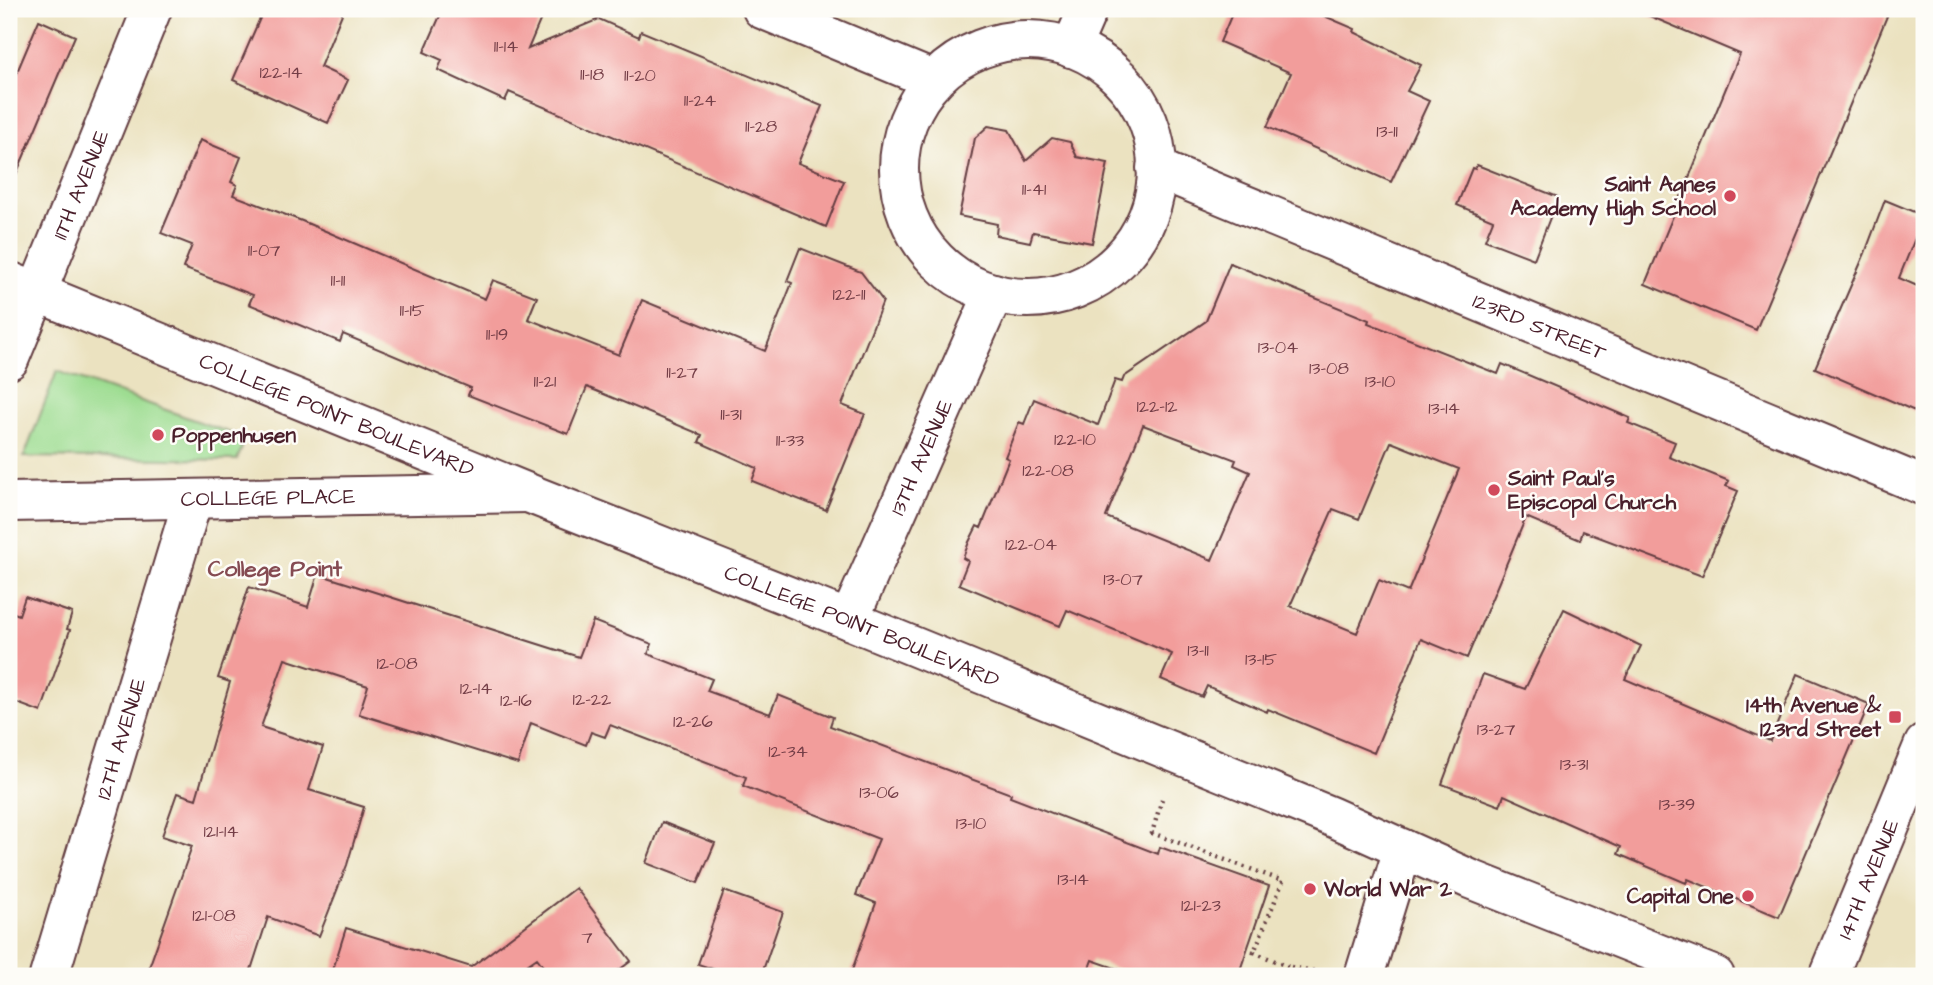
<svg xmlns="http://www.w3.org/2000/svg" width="1933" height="985" viewBox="0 0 1933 985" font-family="'Architects Daughter',sans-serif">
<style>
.green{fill:#9edd92;stroke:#747e5e;stroke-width:2}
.building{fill:#f29d9b;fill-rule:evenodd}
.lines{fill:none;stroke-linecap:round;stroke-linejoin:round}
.minor-casing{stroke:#623c41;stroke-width:42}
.tertiary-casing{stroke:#623c41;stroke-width:42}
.path{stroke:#623c41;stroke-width:4.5;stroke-dasharray:2 5;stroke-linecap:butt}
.minor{stroke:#fff;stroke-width:38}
.tertiary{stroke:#fff;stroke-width:38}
.poi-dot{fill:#d1495b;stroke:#fdfcf7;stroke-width:2.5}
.labels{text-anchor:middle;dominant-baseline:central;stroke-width:5;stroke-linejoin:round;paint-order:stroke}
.number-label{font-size:18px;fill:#743e47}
.street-label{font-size:21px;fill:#4a1f2b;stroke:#fdfcf7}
.poi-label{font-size:21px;font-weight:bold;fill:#4a1f2b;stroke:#fdfcf7;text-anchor:end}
.neighbourhood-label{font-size:23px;font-weight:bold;fill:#854b52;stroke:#fdfcf7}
</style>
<rect width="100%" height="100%" fill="#fdfcf7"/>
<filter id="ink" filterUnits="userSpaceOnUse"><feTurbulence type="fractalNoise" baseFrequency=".0143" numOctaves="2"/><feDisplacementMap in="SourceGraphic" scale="14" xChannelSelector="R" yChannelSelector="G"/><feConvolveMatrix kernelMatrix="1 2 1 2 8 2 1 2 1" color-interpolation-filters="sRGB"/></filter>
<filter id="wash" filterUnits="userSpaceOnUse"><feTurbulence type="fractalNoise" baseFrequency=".00686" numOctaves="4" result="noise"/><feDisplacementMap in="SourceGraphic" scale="28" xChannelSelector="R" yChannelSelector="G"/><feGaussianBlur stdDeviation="1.57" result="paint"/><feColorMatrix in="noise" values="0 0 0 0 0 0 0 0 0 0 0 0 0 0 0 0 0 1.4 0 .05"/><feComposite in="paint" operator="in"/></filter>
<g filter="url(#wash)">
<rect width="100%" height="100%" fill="#ebe2c0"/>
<path class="green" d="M57,371L239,436L242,448L237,460L24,457Z"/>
<g id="blocks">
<path class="building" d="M264,9H344L320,67L348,80L328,123L233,80Z
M443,9H545L528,49L599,19L639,37L641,31L822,106L798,163L844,181L826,227L509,92L505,101L438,70L442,60L424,52Z
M1234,9H1308L1355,29L1354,32L1421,65L1407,91L1429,101L1391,182L1267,127L1291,73L1220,42Z
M1633,9H1890L1756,330L1645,284L1740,54Z
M39,20L75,36L9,191V91Z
M988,126L1009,130L1026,161L1052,138L1070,142L1077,157L1108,163L1092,243L1033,232L1030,242L996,235L997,224L959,216L975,138Z
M200,140L241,157L231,182L237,185L233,195L302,221L485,299L493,280L537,297L528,319L619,355L642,300L765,351L792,283L787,281L800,248L861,272L883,301L842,405L865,414L826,510L752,481L757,468L699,442L702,435L587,387L568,434L468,395L471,388L343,334L340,342L249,304L253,295L183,268L192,245L161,233Z
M1477,165L1558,197L1534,259L1485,240L1493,220L1457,205L1472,168L1475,169Z
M1885,200L1924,216L1899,278L1924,289V415L1815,368L1865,253Z
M1230,263L1369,320L1368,323L1498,374L1502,364L1630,418L1628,423L1675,442L1669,457L1729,481L1726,486L1738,491L1702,576L1583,531L1580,540L1526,517L1467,658L1421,639L1374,753L1268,709L1267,712L1207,686L1202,697L1161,679L1172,654L1067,610L1060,626L959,584L968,561L963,558L969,542L977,526L981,528L1009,459L1005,457L1019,422L1024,424L1034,399L1098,425L1115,380L1122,382L1124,377L1206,321ZM1143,425L1236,460L1234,465L1250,472L1212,560L1106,517ZM1391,442L1459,469L1408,592L1379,580L1357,633L1290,606L1333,509L1359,519Z
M318,574L579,657L593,621L652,644L648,654L712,679L707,691L770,714L778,695L833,717L830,726L1011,794L1010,797L1158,854L1160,847L1269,886L1238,976H1138L1092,960L1086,976H850L876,903L856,895L879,839L743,786L746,777L610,725L605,737L591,732L586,745L531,723L518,764L359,714L368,686L285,659L261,727L323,747L309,790L364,807L347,865L319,936L268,917L249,976H146L192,846L162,836L177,793L196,799L230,682L218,678L249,587L308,607Z
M25,597L72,613L67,629L70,630L41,712L9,700V611L19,615Z
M1564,609L1641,646L1625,679L1770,741L1798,674L1869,704L1779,917L1688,879L1686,883L1618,854L1621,847L1504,795L1500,806L1442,784L1483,674L1525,689Z
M662,822L715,843L698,883L646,863Z
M576,888L631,961L611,976H551L537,958L511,976H331L346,928L471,967Z
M724,891L783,912L761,976H733L698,964Z"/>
</g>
</g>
<g filter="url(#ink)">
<use href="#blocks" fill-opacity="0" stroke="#623c41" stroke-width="2"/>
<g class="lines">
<g class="minor-casing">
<g id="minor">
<path d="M762,9L933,80"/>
<circle cx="1028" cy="169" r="129"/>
<path d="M1071,48L1088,9"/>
<path id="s1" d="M1156,168L1924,486"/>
<path d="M9,360L37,292"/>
<path id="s2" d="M9,502L527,493"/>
<path id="s3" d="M849,620L994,293"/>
<path id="s4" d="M49,976L193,499"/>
<path d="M1364,976L1403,849"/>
</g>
</g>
<g class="tertiary-casing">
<g id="tertiary">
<path id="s5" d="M9,281L538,497L849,620L1330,816L1470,879L1715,976"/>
<path id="s6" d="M37,292L152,9"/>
<path id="s7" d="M1828,976L1924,744"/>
</g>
</g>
<path class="path" d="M1162,799L1152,833L1283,881L1254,952L1247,951
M1254,952L1289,967
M1291,967L1314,971"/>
<use href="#minor" class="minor"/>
<use href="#tertiary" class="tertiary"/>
</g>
</g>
<g class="poi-dot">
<circle cx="1730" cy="196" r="7"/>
<circle cx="158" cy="435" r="7"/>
<circle cx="1494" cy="490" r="7"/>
<rect x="1888" y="710" width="14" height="14" rx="3.5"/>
<circle cx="1310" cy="889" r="7"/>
<circle cx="1748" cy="896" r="7"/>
</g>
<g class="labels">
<g class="number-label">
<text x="506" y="46">11-14</text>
<text x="281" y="72">122-14</text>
<text x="592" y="74">11-18</text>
<text x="640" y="75">11-20</text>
<text x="700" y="100">11-24</text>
<text x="761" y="126">11-28</text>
<text x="1387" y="131">13-11</text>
<text x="1034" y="189">11-41</text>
<text x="264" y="250">11-07</text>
<text x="338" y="280">11-11</text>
<text x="849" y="294">122-11</text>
<text x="412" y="310">11-15</text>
<text x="497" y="334">11-19</text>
<text x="1278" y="347">13-04</text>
<text x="1329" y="368">13-08</text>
<text x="682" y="372">11-27</text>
<text x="545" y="381">11-21</text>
<text x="1380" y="381">13-10</text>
<text x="1157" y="406">122-12</text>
<text x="1444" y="408">13-14</text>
<text x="731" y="414">11-31</text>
<text x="1075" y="439">122-10</text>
<text x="790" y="440">11-33</text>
<text x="1048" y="470">122-08</text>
<text x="1031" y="544">122-04</text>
<text x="1123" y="579">13-07</text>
<text x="1198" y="650">13-11</text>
<text x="1261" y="659">13-15</text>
<text x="397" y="663">12-08</text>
<text x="476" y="688">12-14</text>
<text x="592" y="699">12-22</text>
<text x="516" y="700">12-16</text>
<text x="693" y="721">12-26</text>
<text x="1496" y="729">13-27</text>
<text x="788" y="751">12-34</text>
<text x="1574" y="764">13-31</text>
<text x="879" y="792">13-06</text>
<text x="1677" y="804">13-39</text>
<text x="971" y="823">13-10</text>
<text x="221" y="831">121-14</text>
<text x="1073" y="879">13-14</text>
<text x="1201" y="905">121-23</text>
<text x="214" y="915">121-08</text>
<text x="587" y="937">7</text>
</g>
<g class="street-label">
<text stroke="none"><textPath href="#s6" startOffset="116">11TH AVENUE</textPath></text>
<text stroke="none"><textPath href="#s1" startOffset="415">123RD STREET</textPath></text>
<text stroke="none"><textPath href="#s5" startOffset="354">COLLEGE POINT BOULEVARD</textPath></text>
<text stroke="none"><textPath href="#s3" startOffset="178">13TH AVENUE</textPath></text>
<text stroke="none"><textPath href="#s2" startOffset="259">COLLEGE PLACE</textPath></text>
<text stroke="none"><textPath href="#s5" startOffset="920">COLLEGE POINT BOULEVARD</textPath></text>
<text stroke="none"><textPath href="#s4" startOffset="248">12TH AVENUE</textPath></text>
<text stroke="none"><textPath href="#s7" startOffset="105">14TH AVENUE</textPath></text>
</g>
<g class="poi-label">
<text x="1716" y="184">Saint Agnes<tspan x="1716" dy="24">Academy High School</tspan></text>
<text x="172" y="435" text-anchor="start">Poppenhusen</text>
<text x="1508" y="478" text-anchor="start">Saint Paul's<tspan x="1508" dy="24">Episcopal Church</tspan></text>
<text x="1881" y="705">14th Avenue &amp;<tspan x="1881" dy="24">123rd Street</tspan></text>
<text x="1324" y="889" text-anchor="start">World War 2</text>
<text x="1734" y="896">Capital One</text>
</g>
<g class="neighbourhood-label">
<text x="275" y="569">College Point</text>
</g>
</g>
<rect width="1933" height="985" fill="none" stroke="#fdfcf7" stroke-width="35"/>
</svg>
